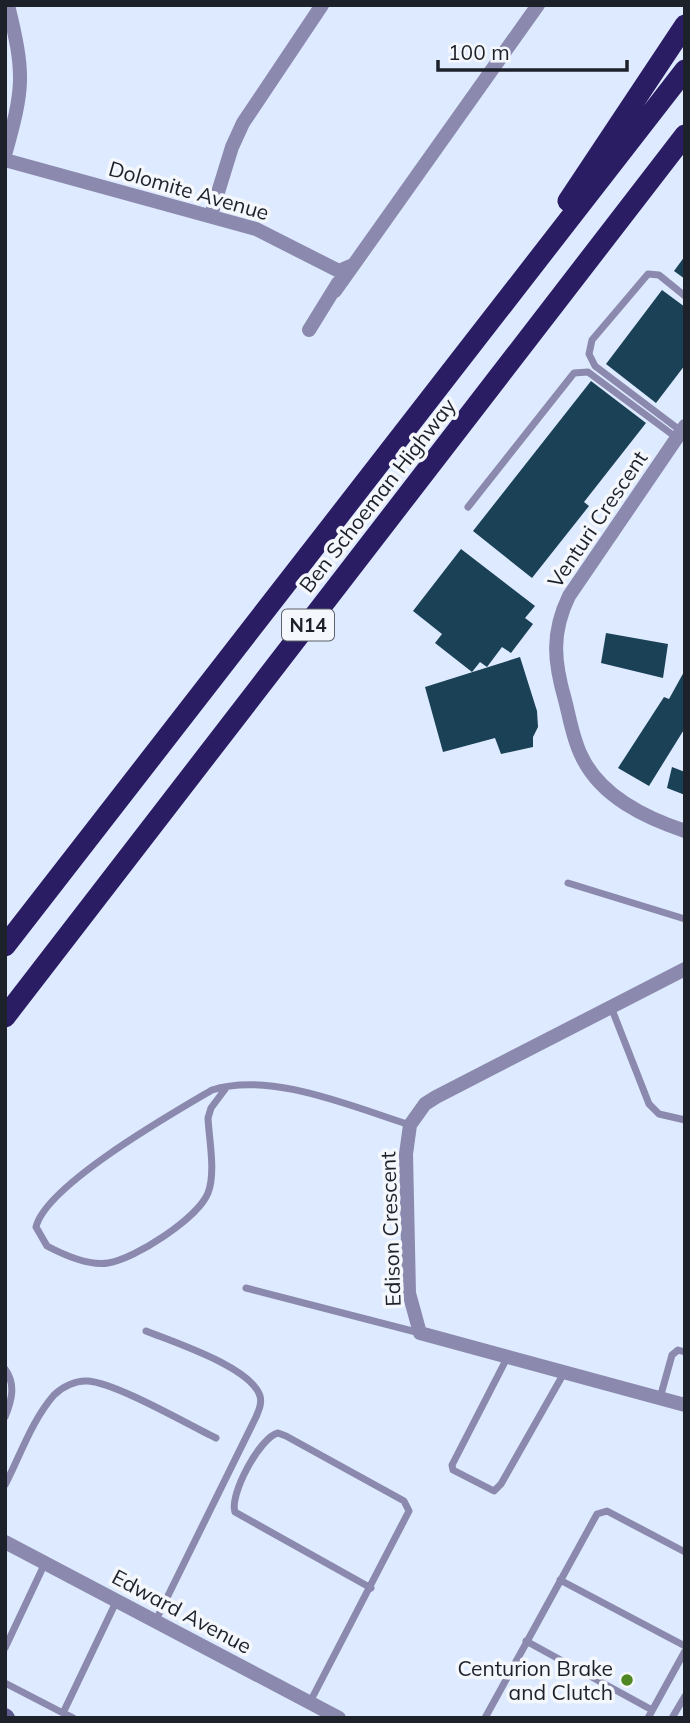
<svg xmlns="http://www.w3.org/2000/svg" width="690" height="1723" viewBox="0 0 690 1723" font-family="Mulish,sans-serif">
<style>
.building{fill:#1a4156}
.lines{fill:none;stroke-linecap:round;stroke-linejoin:round}
.service{stroke:#8b8aae;stroke-width:7}
.minor{stroke:#8b8aae;stroke-width:14}
.secondary{stroke:#5f5c8f;stroke-width:18}
.motorway{stroke:#2b1d63;stroke-width:21}
.poi-dot{fill:#4f8722;stroke:#f4f7fc;stroke-width:2.5}
.labels{text-anchor:middle;dominant-baseline:central;stroke-width:7;stroke-linejoin:round;paint-order:stroke}
.shield{fill:#f4f7fc;stroke:#5d6169;stroke-width:2}
.shield-label{font-size:19px;font-weight:bold;fill:#1c212a}
.street-label{font-size:21px;fill:#1c212a;stroke:#f4f7fc}
.poi-label{font-size:21px;fill:#1c212a;stroke:#f4f7fc;text-anchor:end}
</style>
<rect width="100%" height="100%" fill="#deeaff"/>
<path class="building" d="M685,256V279L674,271Z
M662,290L685,307V365L656,403L606,364Z
M591,381L646,423L584,502L589,506L532,578L473,531Z
M461,549L535,606L525,618L533,624L511,653L502,647L487,667L480,662L472,672L435,643L442,634L413,611Z
M606,633L668,644L663,678L601,663Z
M520,657L537,711L538,727L533,737V747L501,754L495,738L443,752L425,687Z
M685,670V728L649,786L618,768L664,697L669,699Z
M672,767L685,772V795L667,788Z"/>
<g class="lines">
<path class="service" d="M681,431L595,366L589,354L592,340L648,274L659,275L685,296
M468,507L574,373L588,372L677,438
M568,883L685,919
M611,1007L649,1104L659,1114L685,1120
M226,1088L211,1108L208,1118C209,1139 216,1173 208,1193C198,1218 135,1259 108,1263C89,1266 64,1255 47,1246L36,1227C46,1185 173,1113 212,1090C270,1071 353,1107 410,1125
M246,1288L420,1333
M146,1331C173,1342 251,1367 260,1396C262,1403 259,1410 256,1417L156,1620
M507,1358L452,1465L453,1470L494,1491L501,1484L564,1373
M5,1369C16,1384 12,1400 5,1417
M660,1398L672,1355L678,1350L685,1352
M5,1485C20,1456 32,1420 54,1395C62,1387 76,1380 88,1381C116,1383 187,1424 216,1438
M560,1580L685,1646
M526,1641L652,1710
M5,1648L45,1563
M5,1683L63,1713L117,1600
M310,1702L409,1511L404,1501L395,1496L286,1436L278,1433C260,1437 229,1495 235,1512L371,1588
M63,1713L73,1718
M485,1718L597,1514L607,1511L685,1552
M648,1718L685,1651
M672,1718L685,1696"/>
<path class="minor" d="M5,155C24,87 25,75 8,5
M5,160L256,229L339,271L353,265
M211,215L232,147L243,123L322,5
M335,291L538,5
M309,330L338,283
M685,426L569,596C551,633 554,662 565,700C570,719 573,740 582,757C601,797 646,818 685,831
M685,969L436,1097L425,1104L410,1125L406,1154L409,1293L420,1333L685,1405
M5,1542L339,1718"/>
<path class="secondary" d="M5,1717L6,1718"/>
<path class="motorway" d="M568,201L685,25
M5,946L685,70
M5,1017L685,135"/>
</g>
<circle class="poi-dot" cx="627" cy="1680" r="7"/>
<g class="labels">
<rect class="shield" x="282" y="609.5" width="52" height="31" rx="5"/>
<g class="shield-label">
<text x="308" y="625">N14</text>
</g>
<g class="street-label">
<text transform="translate(189 190) rotate(16)">Dolomite Avenue</text>
<text transform="translate(377 495) rotate(-52)">Ben Schoeman Highway</text>
<text transform="translate(597 519) rotate(-56)">Venturi Crescent</text>
<text transform="translate(390 1229) rotate(-92)">Edison Crescent</text>
<text transform="translate(182 1611) rotate(28)">Edward Avenue</text>
</g>
<g class="poi-label">
<text x="613" y="1668">Centurion Brake<tspan x="613" dy="24">and Clutch</tspan></text>
</g>
</g>
<rect width="690" height="1723" fill="none" stroke="#1c212a" stroke-width="14"/>
<path d="M438 60v10h189v-10" fill="none" stroke="#1c212a" stroke-width="3.5"/>
<text x="448" y="60" font-size="21" fill="#1c212a" stroke="#f4f7fc" stroke-width="5" paint-order="stroke">100 m</text>
</svg>
